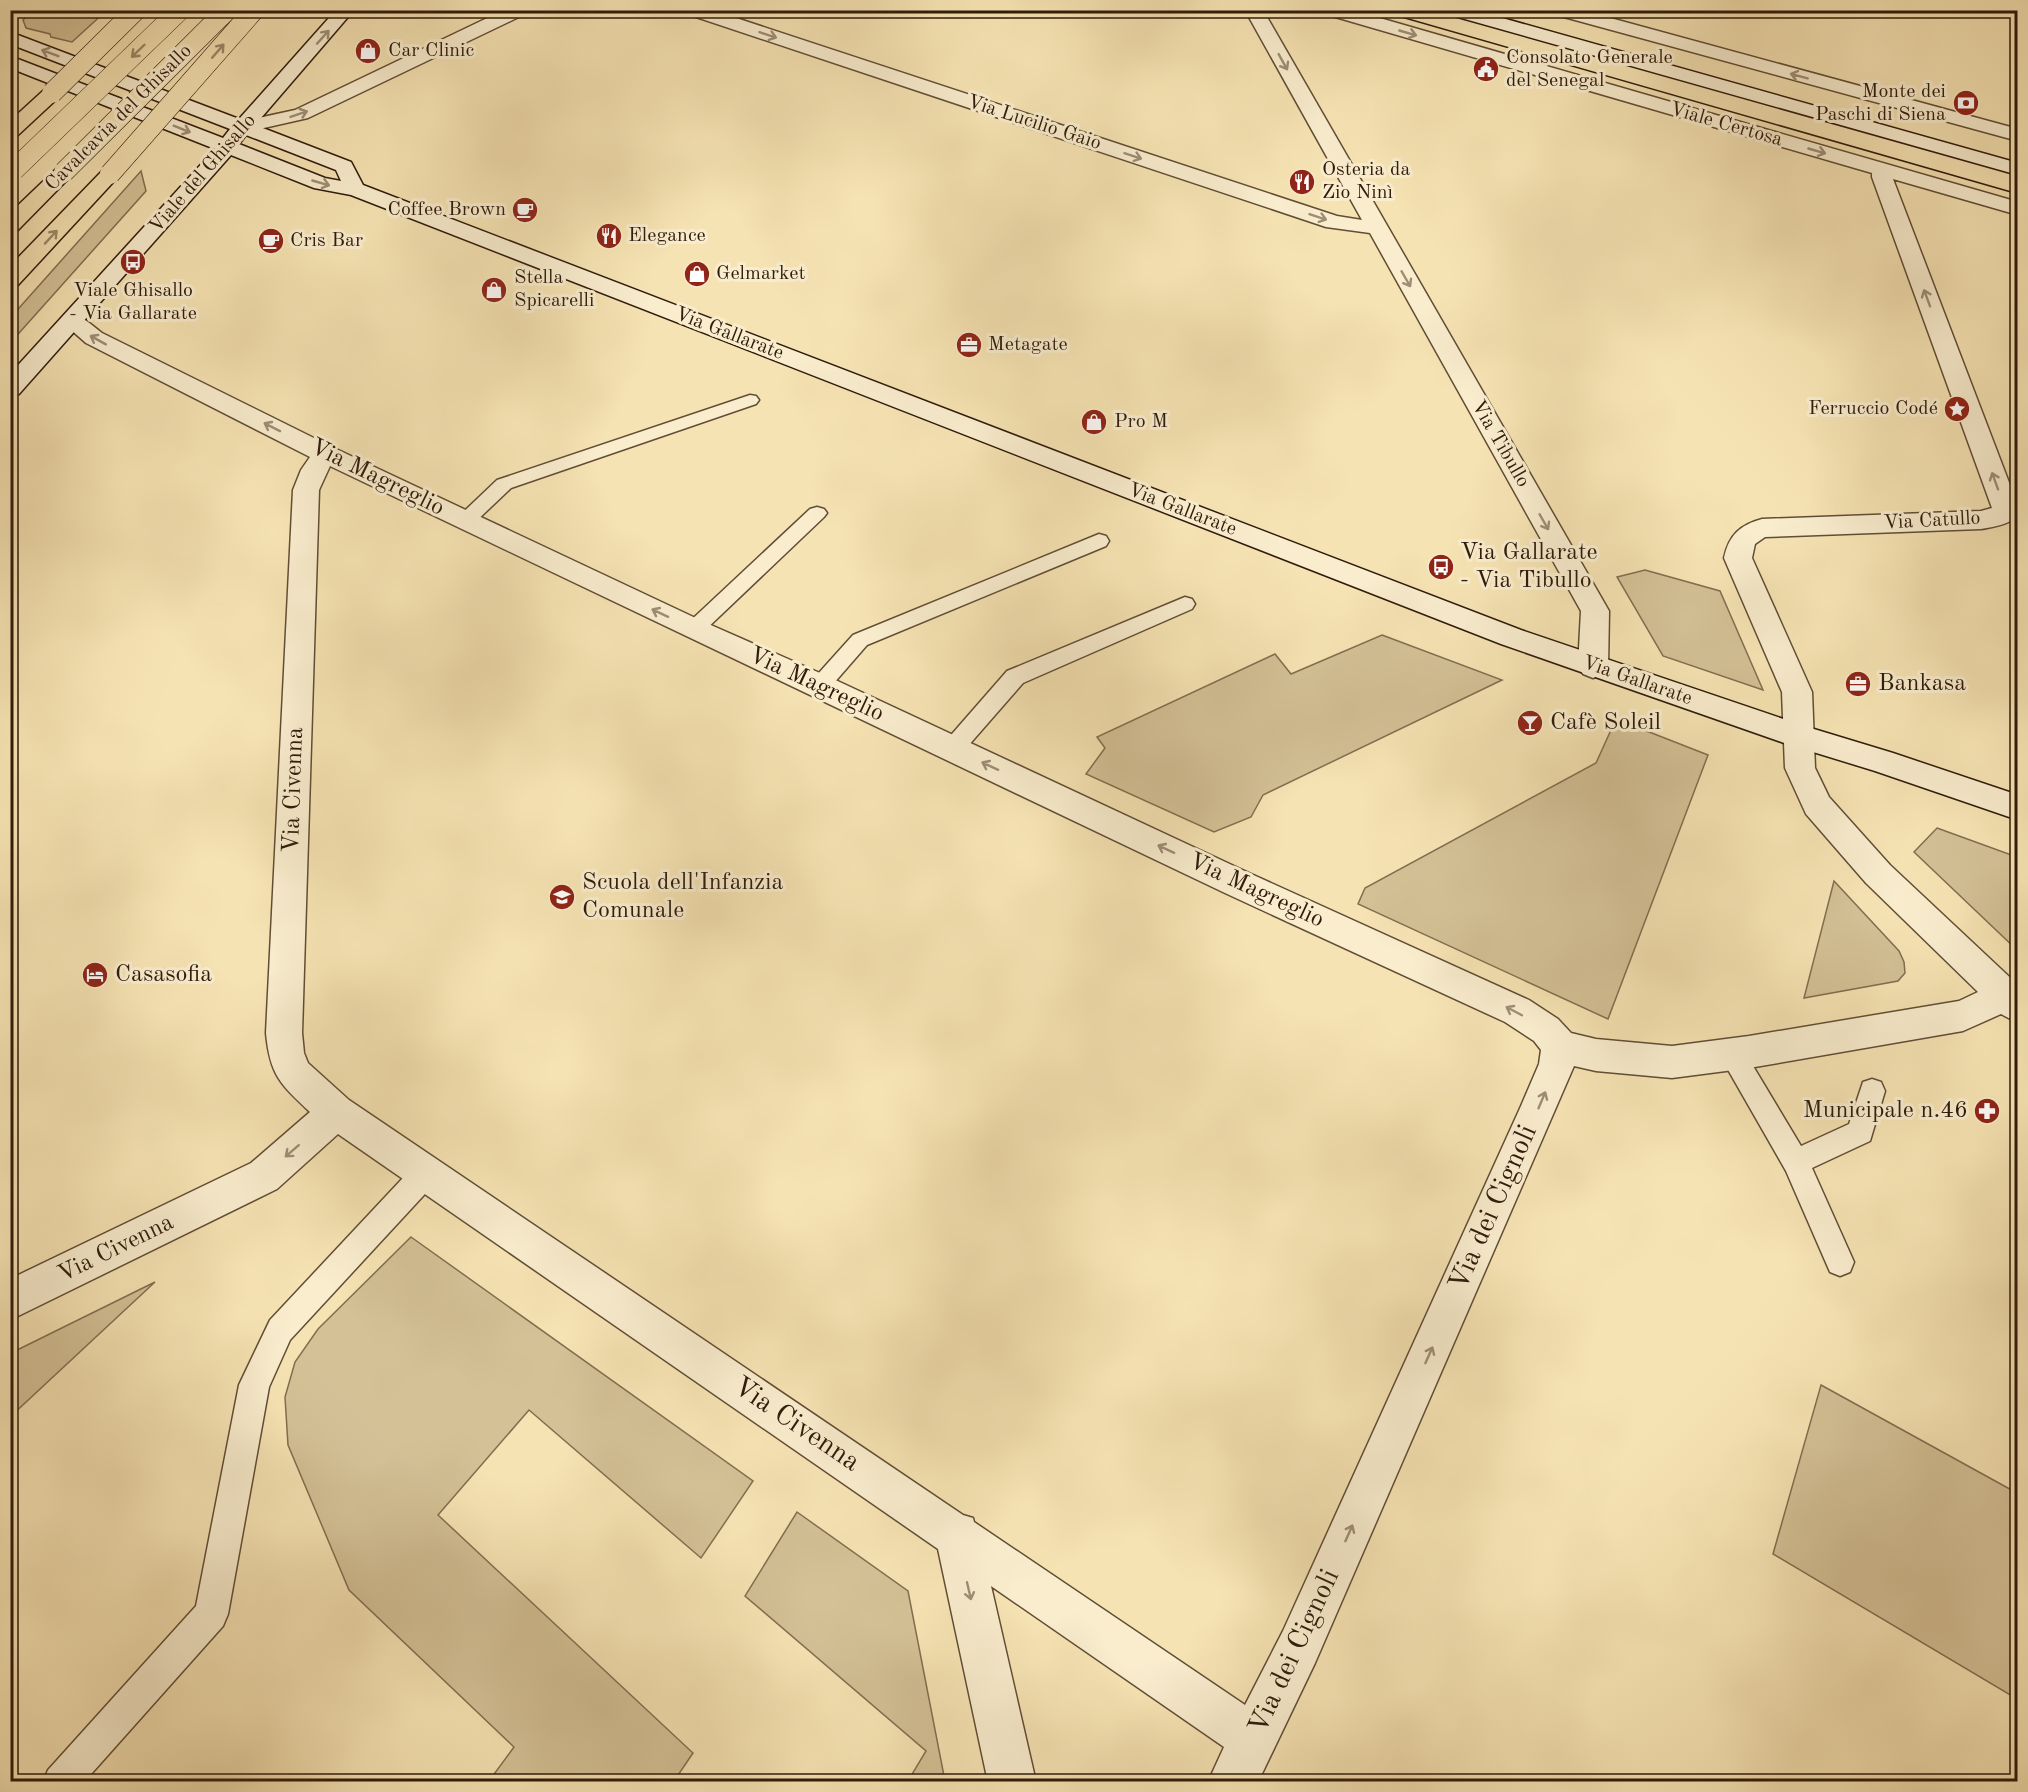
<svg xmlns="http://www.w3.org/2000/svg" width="2028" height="1792" viewBox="0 0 2028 1792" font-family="'Old Standard TT',serif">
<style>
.green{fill:#d4c196;stroke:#826e50;stroke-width:1.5}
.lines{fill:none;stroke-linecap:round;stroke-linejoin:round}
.lane-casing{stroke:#614d35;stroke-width:3}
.street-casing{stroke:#614d35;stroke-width:3}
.secondary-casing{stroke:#2f1b0b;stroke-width:3}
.highway-casing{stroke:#2f1b0b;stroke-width:3}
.lane{fill:#f9edce;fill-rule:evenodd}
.street{fill:#f9edce;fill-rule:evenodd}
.secondary{fill:#f9edce;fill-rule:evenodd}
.highway{fill:#f6e3b3;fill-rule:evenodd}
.tram{stroke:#2f1b0b;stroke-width:1.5}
.highway-bridge-casing{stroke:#2f1b0b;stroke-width:21;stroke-linecap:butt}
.highway-bridge{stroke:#f6e3b3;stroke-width:20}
.oneway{stroke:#9e8e76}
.oneway2{stroke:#9c8967}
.labels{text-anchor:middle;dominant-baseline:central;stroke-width:6;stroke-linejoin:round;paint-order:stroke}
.far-poi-label{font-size:20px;fill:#2f1b0b;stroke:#f9edce;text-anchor:start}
.far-street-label{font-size:20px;fill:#2f1b0b;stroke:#f9edce}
.street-label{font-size:24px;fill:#2f1b0b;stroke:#f9edce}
.poi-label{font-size:24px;fill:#2f1b0b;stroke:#f9edce;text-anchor:start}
.near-street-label{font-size:28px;fill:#2f1b0b;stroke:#f9edce}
</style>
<rect width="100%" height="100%" fill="#f6e3b3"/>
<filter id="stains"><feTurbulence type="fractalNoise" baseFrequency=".00333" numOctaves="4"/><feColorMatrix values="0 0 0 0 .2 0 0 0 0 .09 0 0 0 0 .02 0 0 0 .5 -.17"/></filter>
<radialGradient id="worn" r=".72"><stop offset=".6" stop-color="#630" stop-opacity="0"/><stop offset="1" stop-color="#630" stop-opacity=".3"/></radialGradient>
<path class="green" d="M32,10H106V11L72,42L51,37L50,34L26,28L23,20Z
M141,171L146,191L11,342V317Z
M1645,570L1720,591L1763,690L1663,656L1617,577Z
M1382,635L1502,680L1263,795L1251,817L1214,832L1086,774L1105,748L1097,737L1275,654L1291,674Z
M1616,719L1708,755L1608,1019L1358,904L1365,888L1596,763Z
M1937,828L2017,857V950L1914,852Z
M1834,881L1899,951L1904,962L1905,973L1898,981L1804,998Z
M411,1237L753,1481L701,1558L529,1410L438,1515L693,1753L674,1781H489L514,1747L349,1590L288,1445L285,1397L295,1362L318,1329Z
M155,1282L11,1416V1353Z
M1821,1385L2017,1493V1699L1773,1554Z
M797,1512L908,1591L945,1781H908L926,1751L745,1596Z"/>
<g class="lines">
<g class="lane-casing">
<path id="lane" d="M750,395L756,396L759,400L756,404L511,488L472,525L465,526L458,525L455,520L497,480Z
M817,507L824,509L827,513L824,517L701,634L694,636L687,634L684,629L687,624L810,509Z
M1099,534L1106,536L1109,541L1106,546L867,645L827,691L819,693L811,691L808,685L853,635Z
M1185,597L1192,599L1195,604L1192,609L1023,683L961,754L953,756L945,754L942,748L945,742L1007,671Z
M1732,1042L1741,1046L1801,1146L1849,1124L1863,1082L1872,1079L1881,1082L1885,1091L1870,1141L1812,1168L1854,1262L1850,1272L1840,1276L1830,1272L1786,1171L1719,1054L1723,1046Z
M426,1160L436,1164L440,1173L436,1182L290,1340L269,1387L228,1614L223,1626L84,1782H43L48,1770L196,1606L239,1385L270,1320L416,1164Z"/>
</g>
<g class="street-casing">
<path id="street" d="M504,10H527L525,14L308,118L242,133L235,131L232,127L235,123L295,110Z
M685,10H712L1337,216L1362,220L1245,10H1263L1609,611L1608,667L1603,674L1593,678L1583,674L1578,667L1581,611L1370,233L1326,227L687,14Z
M1323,10H1352L2018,202V215L1893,179L2018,506C2018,525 1996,526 1981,529L1765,537L1755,544L1752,558L1812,692L1815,768L1829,797L1890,865L2018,985V1023L2001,1014L1963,1031L1749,1068L1672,1078L1596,1071L1574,1066L1315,1663L1258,1782H1208L1224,1747L991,1586L1036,1782H988L938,1549L338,1134L277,1189L10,1320V1279L251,1163L310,1112C280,1084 270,1075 266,1033L293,490L301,470L310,457L86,343L61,321L64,316C80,312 90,324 102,333L334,448L704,622L829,677L1249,873L1529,1000L1558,1019L1571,1033L1596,1039L1672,1046L1749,1036L1959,1001L1978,992L1866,883L1806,814L1785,768L1782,692L1724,558C1729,535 1740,525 1762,519L1981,511L1992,508L1872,177V173L1325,14ZM330,466L1225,893L1505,1022L1534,1041L1541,1050L1539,1064L1521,1106L1283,1631L1245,1705L974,1522L973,1518L963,1515L349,1100L308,1063L304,1053L302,1033L319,490Z
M1551,10H1581L2018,129V141L1553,14Z"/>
</g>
<g class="secondary-casing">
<path id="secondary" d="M336,10H354L255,125L351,162L363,185L1521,630L1804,726L1893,753L2018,795V820L1875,771L1787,744L1501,644L351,195L314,188L231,155L19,394L10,396V374L215,149L10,68V56L223,138L230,129L10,44V32L239,119ZM246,135L336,170L341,181L325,178L239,144Z
M1445,10H1474L2018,163V175L1447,14Z"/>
</g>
<g class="highway-casing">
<path id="highway" d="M52,87L59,89L62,93L59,97L17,136L10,138V121L45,89Z
M64,166L71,168L74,172L71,176L18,230L10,231V213L57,168Z
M110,168L117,170L120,174L117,178L18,285L10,287V266L103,170Z"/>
</g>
<use href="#lane" class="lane"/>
<use href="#street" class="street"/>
<use href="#secondary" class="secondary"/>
<use href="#highway" class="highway"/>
<path class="tram" d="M1377,10L2018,194"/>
<g class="highway-bridge-casing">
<path id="highway-bridge" d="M52,93L136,10
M14,170L180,10
M64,172L227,10
M110,174L254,10"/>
</g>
<use href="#highway-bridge" class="highway-bridge"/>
</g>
<defs><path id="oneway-shaft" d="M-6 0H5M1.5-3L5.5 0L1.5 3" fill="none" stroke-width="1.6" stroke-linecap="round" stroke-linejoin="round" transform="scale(1.5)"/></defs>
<g class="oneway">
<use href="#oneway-shaft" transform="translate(1408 33) rotate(16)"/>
<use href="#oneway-shaft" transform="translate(768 35) rotate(18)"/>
<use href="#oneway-shaft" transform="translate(323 37) rotate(-48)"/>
<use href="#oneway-shaft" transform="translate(50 53) rotate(-159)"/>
<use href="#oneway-shaft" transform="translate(1283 62) rotate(61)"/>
<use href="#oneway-shaft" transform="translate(1799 76) rotate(-165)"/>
<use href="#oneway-shaft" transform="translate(299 114) rotate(-19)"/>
<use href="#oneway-shaft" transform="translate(182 129) rotate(22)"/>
<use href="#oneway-shaft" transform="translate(1817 151) rotate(16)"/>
<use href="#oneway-shaft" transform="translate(1133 156) rotate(18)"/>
<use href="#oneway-shaft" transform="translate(321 183) rotate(16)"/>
<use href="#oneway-shaft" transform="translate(1318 217) rotate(18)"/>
<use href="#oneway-shaft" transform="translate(1406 279) rotate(60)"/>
<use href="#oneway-shaft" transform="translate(1927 298) rotate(-110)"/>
<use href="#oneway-shaft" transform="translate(98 340) rotate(-151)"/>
<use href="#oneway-shaft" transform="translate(272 427) rotate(-153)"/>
<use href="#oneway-shaft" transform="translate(1995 481) rotate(-110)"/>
<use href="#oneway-shaft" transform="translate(1544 522) rotate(60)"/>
<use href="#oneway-shaft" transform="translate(660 613) rotate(-155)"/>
<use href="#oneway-shaft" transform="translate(990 766) rotate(-155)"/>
<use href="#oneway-shaft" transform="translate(1166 849) rotate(-155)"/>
<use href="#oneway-shaft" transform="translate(1514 1011) rotate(-152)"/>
<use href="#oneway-shaft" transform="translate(1542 1100) rotate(-67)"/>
<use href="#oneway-shaft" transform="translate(292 1151) rotate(139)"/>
<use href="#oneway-shaft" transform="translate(1429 1355) rotate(-66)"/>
<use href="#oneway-shaft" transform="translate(1349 1533) rotate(-66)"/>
<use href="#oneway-shaft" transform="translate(969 1591) rotate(77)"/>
</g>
<g class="oneway2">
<use href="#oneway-shaft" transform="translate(138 51) rotate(136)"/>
<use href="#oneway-shaft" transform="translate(218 51) rotate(-49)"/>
<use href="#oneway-shaft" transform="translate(51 237) rotate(-47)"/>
</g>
<defs>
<g id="shop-disc" transform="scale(1.35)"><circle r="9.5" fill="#8f2418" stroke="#f9edce"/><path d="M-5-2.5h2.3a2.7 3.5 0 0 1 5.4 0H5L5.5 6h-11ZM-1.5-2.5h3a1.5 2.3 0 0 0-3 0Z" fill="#fff"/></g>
<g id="civic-disc" transform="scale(1.35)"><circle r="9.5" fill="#8f2418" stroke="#f9edce"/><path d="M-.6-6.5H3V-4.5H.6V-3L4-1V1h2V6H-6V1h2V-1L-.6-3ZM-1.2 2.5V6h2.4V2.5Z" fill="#fff"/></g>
<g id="bank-disc" transform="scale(1.35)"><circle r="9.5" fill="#8f2418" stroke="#f9edce"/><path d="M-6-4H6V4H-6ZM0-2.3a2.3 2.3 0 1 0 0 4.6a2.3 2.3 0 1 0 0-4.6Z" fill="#fff"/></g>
<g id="restaurant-disc" transform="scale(1.35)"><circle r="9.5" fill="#8f2418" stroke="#f9edce"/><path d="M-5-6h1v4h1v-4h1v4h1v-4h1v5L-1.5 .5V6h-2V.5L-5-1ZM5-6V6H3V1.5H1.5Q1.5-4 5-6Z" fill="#fff"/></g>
<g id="cafe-disc" transform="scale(1.35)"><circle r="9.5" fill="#8f2418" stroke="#f9edce"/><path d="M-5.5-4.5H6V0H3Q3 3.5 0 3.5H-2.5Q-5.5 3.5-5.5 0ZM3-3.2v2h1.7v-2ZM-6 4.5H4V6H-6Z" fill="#fff"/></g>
<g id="bus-disc" transform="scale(1.35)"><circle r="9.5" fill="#8f2418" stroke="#f9edce"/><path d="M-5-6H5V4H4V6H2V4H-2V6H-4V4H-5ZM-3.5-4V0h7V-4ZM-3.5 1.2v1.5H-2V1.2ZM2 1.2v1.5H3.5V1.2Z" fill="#fff"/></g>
<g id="office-disc" transform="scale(1.35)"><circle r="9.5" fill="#8f2418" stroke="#f9edce"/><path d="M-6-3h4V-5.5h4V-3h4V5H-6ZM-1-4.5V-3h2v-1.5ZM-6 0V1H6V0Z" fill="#fff"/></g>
<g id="sight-disc" transform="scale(1.35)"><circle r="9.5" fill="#8f2418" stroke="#f9edce"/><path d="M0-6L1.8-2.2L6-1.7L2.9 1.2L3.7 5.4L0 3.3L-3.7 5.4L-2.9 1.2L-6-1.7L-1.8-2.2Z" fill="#fff"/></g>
<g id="bar-disc" transform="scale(1.35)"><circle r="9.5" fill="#8f2418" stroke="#f9edce"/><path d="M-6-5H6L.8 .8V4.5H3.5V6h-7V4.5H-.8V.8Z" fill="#fff"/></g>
<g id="school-disc" transform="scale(1.35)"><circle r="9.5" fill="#8f2418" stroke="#f9edce"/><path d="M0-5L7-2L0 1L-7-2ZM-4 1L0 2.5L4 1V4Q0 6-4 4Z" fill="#fff"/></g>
<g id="hotel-disc" transform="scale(1.35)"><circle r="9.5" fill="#8f2418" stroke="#f9edce"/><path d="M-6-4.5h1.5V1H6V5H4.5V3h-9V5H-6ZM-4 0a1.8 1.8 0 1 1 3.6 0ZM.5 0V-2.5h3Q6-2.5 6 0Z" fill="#fff"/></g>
<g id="pharmacy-disc" transform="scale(1.35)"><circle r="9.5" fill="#8f2418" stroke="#f9edce"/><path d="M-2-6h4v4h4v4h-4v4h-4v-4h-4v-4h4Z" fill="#fff"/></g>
</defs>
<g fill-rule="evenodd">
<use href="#shop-disc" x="368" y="51"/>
<use href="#civic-disc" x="1486" y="69"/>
<use href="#bank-disc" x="1966" y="103"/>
<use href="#restaurant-disc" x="1302" y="182"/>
<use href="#cafe-disc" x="525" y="210"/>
<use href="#restaurant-disc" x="609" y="236"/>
<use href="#cafe-disc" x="271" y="241"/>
<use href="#bus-disc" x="133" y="262"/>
<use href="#shop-disc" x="697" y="274"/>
<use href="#shop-disc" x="494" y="290"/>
<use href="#office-disc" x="969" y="345"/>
<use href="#sight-disc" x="1957" y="409"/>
<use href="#shop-disc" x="1094" y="422"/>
<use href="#bus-disc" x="1441" y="567"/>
<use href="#office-disc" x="1858" y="684"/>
<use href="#bar-disc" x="1530" y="723"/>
<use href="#school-disc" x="562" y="897"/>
<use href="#hotel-disc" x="95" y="975"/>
<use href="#pharmacy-disc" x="1987" y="1111"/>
</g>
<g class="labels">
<g class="far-poi-label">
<text x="388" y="51">Car Clinic</text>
<text x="1506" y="58">Consolato Generale<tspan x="1506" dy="23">del Senegal</tspan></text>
<text x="1946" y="92" text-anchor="end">Monte dei<tspan x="1946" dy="23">Paschi di Siena</tspan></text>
<text x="1322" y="170">Osteria da<tspan x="1322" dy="23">Zio Ninì</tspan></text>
<text x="506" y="210" text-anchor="end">Coffee Brown</text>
<text x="628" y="236">Elegance</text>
<text x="290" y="241">Cris Bar</text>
<text x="716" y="274">Gelmarket</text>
<text x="514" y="278">Stella<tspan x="514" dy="23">Spicarelli</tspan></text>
<text x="133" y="291" text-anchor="middle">Viale Ghisallo<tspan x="133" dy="23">- Via Gallarate</tspan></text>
<text x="988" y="345">Metagate</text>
<text x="1938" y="409" text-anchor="end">Ferruccio Codé</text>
<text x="1114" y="422">Pro M</text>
</g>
<g class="far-street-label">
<text transform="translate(119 118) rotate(-45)">Cavalcavia del Ghisallo</text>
<text transform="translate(1034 123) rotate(18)">Via Lucilio Gaio</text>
<text transform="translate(1726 125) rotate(16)">Viale Certosa</text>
<text transform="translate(203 174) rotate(-49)">Viale del Ghisallo</text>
<text transform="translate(729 334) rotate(21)">Via Gallarate</text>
<text transform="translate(1500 444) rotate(60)">Via Tibullo</text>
<text transform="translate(1182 510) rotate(21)">Via Gallarate</text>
<text transform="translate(1932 521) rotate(-3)">Via Catullo</text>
<text transform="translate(1637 681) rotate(19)">Via Gallarate</text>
</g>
<g class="street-label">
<text transform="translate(377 478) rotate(26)">Via Magreglio</text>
<text transform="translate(816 685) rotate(25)">Via Magreglio</text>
<text transform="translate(294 790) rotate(-88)">Via Civenna</text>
<text transform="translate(1256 891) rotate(25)">Via Magreglio</text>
<text transform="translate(116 1249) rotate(-26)">Via Civenna</text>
</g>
<g class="poi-label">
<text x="1460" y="553">Via Gallarate<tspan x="1460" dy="28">- Via Tibullo</tspan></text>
<text x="1878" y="684">Bankasa</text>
<text x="1550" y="723">Cafè Soleil</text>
<text x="582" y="883">Scuola dell'Infanzia<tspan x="582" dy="28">Comunale</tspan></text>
<text x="115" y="975">Casasofia</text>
<text x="1968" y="1111" text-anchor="end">Municipale n.46</text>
</g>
<g class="near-street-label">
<text transform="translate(1494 1208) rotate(-66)">Via dei Cignoli</text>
<text transform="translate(796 1425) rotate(34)">Via Civenna</text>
<text transform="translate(1295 1652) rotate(-65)">Via dei Cignoli</text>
</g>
</g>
<rect width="2028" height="1792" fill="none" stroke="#f6e3b3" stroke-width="36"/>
<rect x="12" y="12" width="2004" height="1768" fill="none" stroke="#2f1b0b" stroke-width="3"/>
<rect x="18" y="18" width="1992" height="1756" fill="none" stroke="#2f1b0b" stroke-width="1.5"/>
<rect width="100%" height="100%" filter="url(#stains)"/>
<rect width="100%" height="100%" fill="url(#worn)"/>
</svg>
